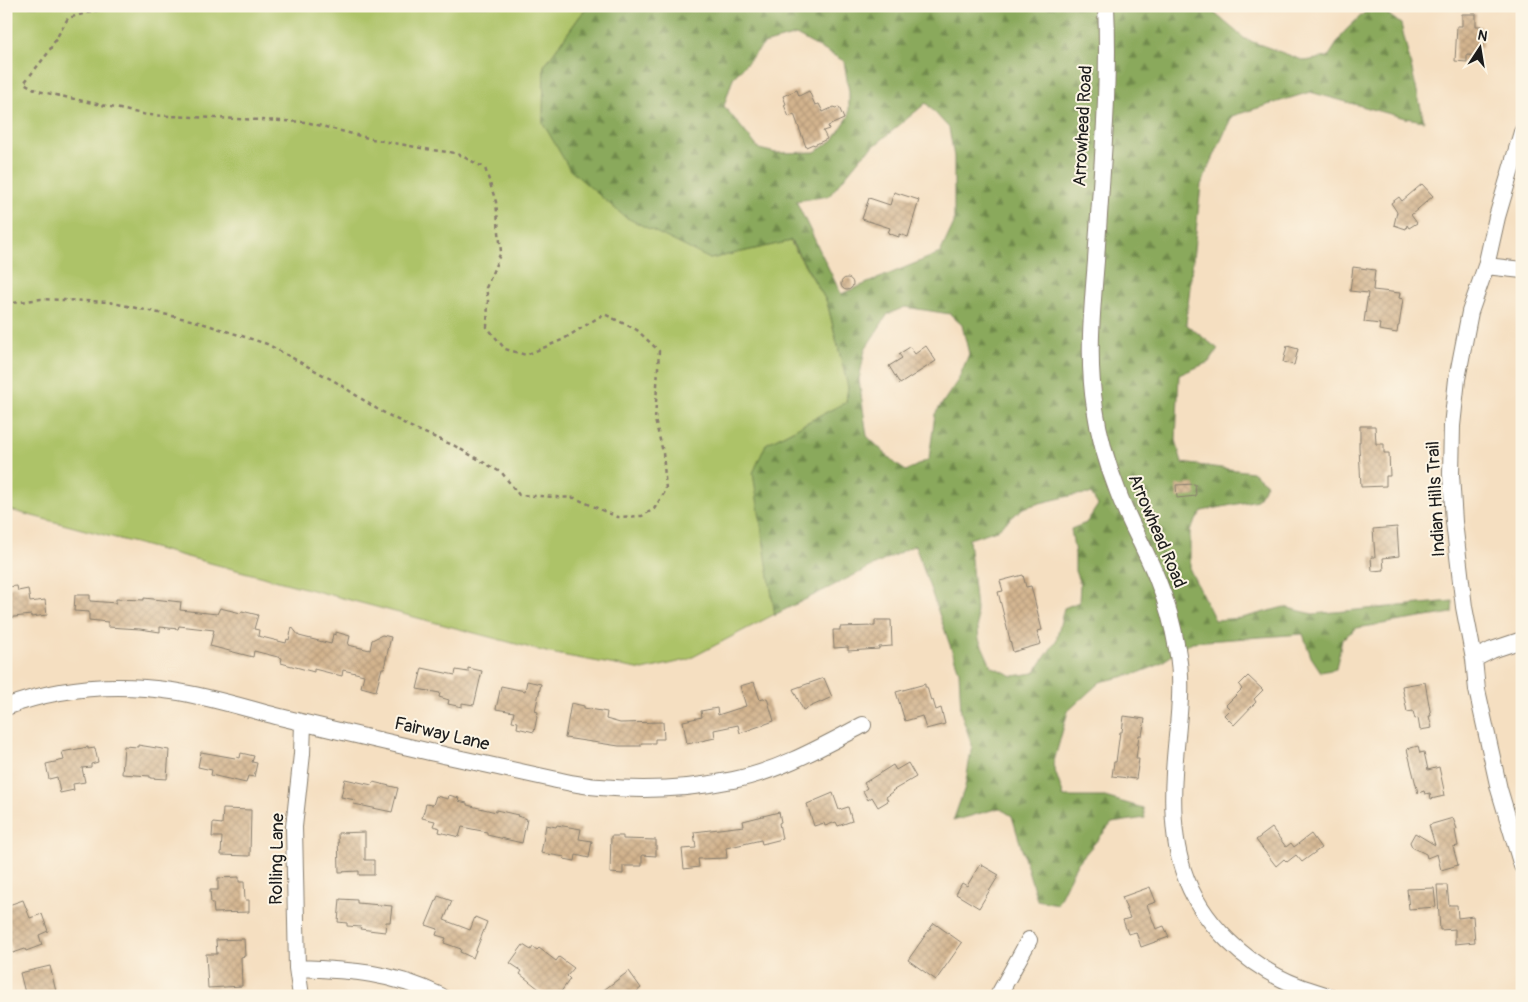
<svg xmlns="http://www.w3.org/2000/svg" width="1528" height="1002" viewBox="0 0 1528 1002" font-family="Pangolin,sans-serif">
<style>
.grass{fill:#adc367;stroke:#647042}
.forest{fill:url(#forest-firs);stroke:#53623c;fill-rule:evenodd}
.building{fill:url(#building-cross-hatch)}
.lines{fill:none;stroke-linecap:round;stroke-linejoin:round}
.minor-casing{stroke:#887e6e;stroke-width:18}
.path{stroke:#887e6e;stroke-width:2.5;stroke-dasharray:4 4;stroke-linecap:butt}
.minor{stroke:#fff;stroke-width:16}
.labels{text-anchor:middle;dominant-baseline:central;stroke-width:4;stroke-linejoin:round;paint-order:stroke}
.street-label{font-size:18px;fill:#1c1c1c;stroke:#fcf5e5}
</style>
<defs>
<pattern id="forest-firs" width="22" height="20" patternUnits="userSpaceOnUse" patternTransform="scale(1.25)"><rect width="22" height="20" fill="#8aa95c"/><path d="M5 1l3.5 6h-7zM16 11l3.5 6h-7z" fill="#70894b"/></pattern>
<pattern id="building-cross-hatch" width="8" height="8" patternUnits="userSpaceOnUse" patternTransform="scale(1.25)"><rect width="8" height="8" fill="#d3b48e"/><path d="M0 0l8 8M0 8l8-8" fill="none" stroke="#b59a7a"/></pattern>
</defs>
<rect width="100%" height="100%" fill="#fcf5e5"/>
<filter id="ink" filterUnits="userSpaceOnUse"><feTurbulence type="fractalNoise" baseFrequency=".02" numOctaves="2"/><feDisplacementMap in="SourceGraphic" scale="10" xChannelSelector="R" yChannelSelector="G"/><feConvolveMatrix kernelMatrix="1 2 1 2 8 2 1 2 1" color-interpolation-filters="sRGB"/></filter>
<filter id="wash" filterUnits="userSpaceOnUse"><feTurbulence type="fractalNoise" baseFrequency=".0096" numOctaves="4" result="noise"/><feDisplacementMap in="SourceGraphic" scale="20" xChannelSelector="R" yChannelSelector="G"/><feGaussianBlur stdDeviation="1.12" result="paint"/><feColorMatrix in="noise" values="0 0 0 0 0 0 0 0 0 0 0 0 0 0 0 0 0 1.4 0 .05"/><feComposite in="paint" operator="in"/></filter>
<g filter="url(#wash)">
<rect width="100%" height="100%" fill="#f5dfc1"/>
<path class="grass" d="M6,6H589L580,16L544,66L543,122L710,259L790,241L827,302L848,387L846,402L766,444L775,614L687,660L643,670L550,653L6,509Z"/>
<path class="forest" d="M589,6H1211L1212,11L1245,39L1305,61L1328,57L1345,31L1365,12L1382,10L1401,24L1424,121L1405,118L1310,92L1232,116L1201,185L1186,324L1218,349L1209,362L1179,375L1176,440L1182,463L1252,472L1267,484L1257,500L1202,511L1190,530V570L1215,620L1242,618L1284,607L1313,614L1453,601L1452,613L1357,628L1342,639L1336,669L1321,672L1311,657L1303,634L1192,642L1156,666L1138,673L1100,682L1068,711L1053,765L1064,797H1105L1143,808L1145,818L1112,823L1076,865L1057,904L1037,900L1012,816L999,808L953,821L965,787L972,745L961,713L959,671L915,545L776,614L775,616L753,473L766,444L846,402L848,387L827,302L791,241L710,259L625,217L570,170L543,123L544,66L580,16ZM796,35L844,61L849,92V116L833,140L815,152L776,153L759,149L724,106L733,78L764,44ZM926,103L949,128L954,157V223L940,253L841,294L796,201L829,196L862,156ZM905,307L950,314L962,325L969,354L958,380L935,414L929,459L906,471L896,464L867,436L859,380L865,349L888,314ZM1091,494L1098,505L1086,523L1071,529L1075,554V571L1080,584L1079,602L1064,608L1056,641L1034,673L1013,676L991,666L979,639L969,539L997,530L1023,508L1040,503L1074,495Z"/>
<g id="blocks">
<path class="building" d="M1462,14H1476V26H1481L1480,35H1483L1482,48H1479V56L1467,55V62L1455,61L1457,26H1462Z
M797,90L799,96L809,91L815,105L819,104L823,112L834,107L835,108L839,107L844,119L828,126L829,129L823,131L827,139L814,145L813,144L806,147L794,114L789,117L784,105L786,104L783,96Z
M1422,184L1433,196L1411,215L1417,223L1409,228L1407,225L1406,229L1394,225L1397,212L1391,203L1399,197L1402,201Z
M894,192L919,200L908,237L899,234V237L888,233L890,228L862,219L869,198L890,205Z
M1353,267L1375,270L1373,290L1400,293L1399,298L1403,299L1399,326H1398L1397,333L1379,330L1380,324L1364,322L1368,293L1350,291Z
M841 284a6 6 0 1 1 12 0a6 6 0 1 1-12 0Z
M926,346L936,361L900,384L889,366L902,358L899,354L910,347L915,354Z
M1287,346L1298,349L1294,365L1283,362Z
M1360,426H1375L1376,444H1384V453H1389L1390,476H1386V486L1361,487L1359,447V442H1360Z
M1195,484L1196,496L1177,498L1176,485Z
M1397,527L1399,556L1383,558L1384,570L1372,571L1371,557H1375L1373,529Z
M1023,575L1026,587L1031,586L1042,630L1037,631L1041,644L1013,652L998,592L1003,591L1000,581Z
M17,586L18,591L28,589L30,602L45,600L47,615L31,617V615L6,618V587Z
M75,595H90V601L116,603V599L144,600V598L181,602L180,610L217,614L220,608L241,613L242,611L258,615L254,629L259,630L258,636L286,643L287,639L289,640L292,627L299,636L331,644L333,634L336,635V632L350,636L348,645L370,650L372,640L382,635L391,637L384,668H382L376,691L361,687L364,675L343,670L342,676L314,669V672L281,663L282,658L254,651L253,657L210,646L214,630L179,626L178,629L160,627V632L140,629L108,627V622L89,620V612L74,611Z
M875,620H891L892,646L879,647V649L848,651V647L834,648L833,630H840V627L875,626Z
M422,668L455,675L456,670L468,672V668L482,671L474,705L462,703V707L448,704L449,700L439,697L440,693L417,689Z
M1248,676L1263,690L1254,699L1256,702L1234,725L1224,715L1230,709L1226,705L1242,689L1239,685Z
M824,678L832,697L803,710L793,689Z
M527,681L541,684L535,711L538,712L534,732L517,728L518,722L512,721L514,712L496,709L501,686L525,691Z
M754,682L760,700L767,698L774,721L740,733L738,725L714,730L715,738L687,744L683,721L702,717L701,711L717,708L718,715L746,706L740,686Z
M1425,682L1431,716H1429L1432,728L1420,730L1418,718L1415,719L1413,711L1407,712L1402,686Z
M925,684V687H927L931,701L933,700L936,710L941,708L945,724L926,729L922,716L905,721L896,692Z
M571,703L584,706V708L607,712L606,719L620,723L663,722L664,739H655V743H641V746H619L565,738Z
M1124,716L1145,719L1142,735H1139L1136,759H1139L1136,779L1112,776L1114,762H1116L1120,732H1122Z
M138,745L169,750L167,779L150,778V776L122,774L124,746L138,747Z
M1418,746L1420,753L1424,752L1428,770L1439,767L1444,790H1443L1444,796L1431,799L1430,793L1425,794L1424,791L1418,793L1407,749Z
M88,747V749L95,748L98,762L91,764V767L82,768L85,782L73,784L74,790L60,793L57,777L49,779L46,764L64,760L62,752Z
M201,752L235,758L236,757L240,758L241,753L254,756L252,762L257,763L254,777L248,776L246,783L211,775L212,770L198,767Z
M908,763L916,777L892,791L893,792L886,797L888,801L878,807L872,797L868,800L863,791L867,788L864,783L893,765L896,770Z
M345,779L372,785L373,782L398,788L392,812L354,804L355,800L341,797Z
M833,793L839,810L848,807L852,821L838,826L836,822L825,826L824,823L814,826L807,804Z
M449,795L459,798L458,801L467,803V805L496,812V810L518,815L517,816L527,819L522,843L487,835V832L462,827L459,837L439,832L440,828L433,826L435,821L422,818L426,804L433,805L436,796L448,799Z
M223,809L251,810L250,856L221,855L222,837H212L213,823L222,824Z
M779,812L781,822L779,823L782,839L762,844L761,840L726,848L727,858L698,859L699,867L684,869L682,849L696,848L694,832L744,826L743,821Z
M1453,818L1457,829L1455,830L1458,846L1453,847L1458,865L1441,870L1437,854L1427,858L1426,854L1412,847L1410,842L1415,833L1435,845L1429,825Z
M546,825L556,827L557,825L581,829L579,839L592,841L589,858L576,855L575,861L564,859L565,857L541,853Z
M1272,828L1286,847L1291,843L1294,847L1311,834L1321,848L1302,862L1296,855L1287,862L1284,859L1276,866L1256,840Z
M365,832V860H374V875H359V871L339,872L338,833Z
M611,836H623V839L656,840V856L642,855V866H623V874L610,873Z
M980,864L999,875L979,908L956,894L962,883L967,886Z
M239,877V882H244L245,900H249V912L214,913L213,903H211L210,890H218V878Z
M1437,885H1447L1449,905H1457L1458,918L1473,916L1475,942L1455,944V929L1440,930Z
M1150,887L1156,902L1147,905L1156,929L1164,926L1169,937L1141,947L1136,932L1128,934L1123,920L1130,918L1122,897Z
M1434,888L1436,907L1409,909L1407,889Z
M438,896L452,901L444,920L470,930L475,917L487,922L473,958L460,952L461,949L444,943L446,938L436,935L438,929L426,925Z
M340,899L357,900V903L392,906L390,922H386L385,932L360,929L361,927L347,926V923L338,922Z
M23,900L30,918L42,914L48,931L39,935L42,945L26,951L25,949L13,953L6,934V906Z
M934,923L962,943L936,980L908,960Z
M244,939L245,956L241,957L242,986L208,988L206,954H217L216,940Z
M523,945L531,950L533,947L537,950L539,948L556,961L559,957L574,968L567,976L570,979L558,996H548L520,974L522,971L510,963Z
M50,966L57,996H30L29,992L25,993L20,973Z
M629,971L641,988L631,996H596Z"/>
</g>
</g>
<g filter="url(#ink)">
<use href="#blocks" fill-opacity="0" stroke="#887e6e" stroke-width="1"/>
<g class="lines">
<g class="minor-casing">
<path id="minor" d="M1106,6C1110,91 1101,177 1096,261C1092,310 1087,360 1095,408C1099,437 1107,464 1118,492C1129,522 1146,550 1158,581C1167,603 1173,625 1177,649C1185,690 1176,732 1174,773C1172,805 1173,840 1183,870C1200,923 1247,966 1298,986C1308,990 1319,993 1329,996
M1522,132L1497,217L1486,266L1470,312L1457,379L1452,426L1451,474L1454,522L1464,607L1474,659L1477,690L1499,789L1522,866
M1486,266L1522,270
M1474,659L1492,650L1522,640
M6,707C59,687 116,683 172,691C207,696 242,707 276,716C333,730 391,743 448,756C481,763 515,771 548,778C565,782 583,786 600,787C644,791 689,789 733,780C779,771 821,747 863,725
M297,968C352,970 391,972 441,996
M301,996L297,968L294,827L302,754L303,723
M998,996L1029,940"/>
</g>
<path class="path" d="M6,304L41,299L109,302L195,321L267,344L336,382L377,409L413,428L455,446L502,473L519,495L575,498L617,517L642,516L654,509L666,490L663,452L655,420L659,351L637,330L604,314L562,340L526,355L505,349L487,327L488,300L486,288L501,252L496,202L485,168L456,153L432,150L372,139L306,122L147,115L38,91L24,83L48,53L68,18L114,6"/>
<use href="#minor" class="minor"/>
</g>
</g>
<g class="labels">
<g class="street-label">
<text transform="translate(1083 126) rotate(-87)">Arrowhead Road</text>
<text transform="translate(1436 499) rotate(-93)">Indian Hills Trail</text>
<text transform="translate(1157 531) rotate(67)">Arrowhead Road</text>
<text transform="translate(442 734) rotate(13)">Fairway Lane</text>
<text transform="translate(277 859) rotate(-89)">Rolling Lane</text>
</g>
</g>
<rect width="1528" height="1002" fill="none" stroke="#fcf5e5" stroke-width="25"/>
<g transform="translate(1480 48) rotate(12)" stroke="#fcf5e5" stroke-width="4" paint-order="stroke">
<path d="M0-4L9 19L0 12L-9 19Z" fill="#1c1c1c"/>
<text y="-8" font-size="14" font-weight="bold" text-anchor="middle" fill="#1c1c1c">N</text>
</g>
</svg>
